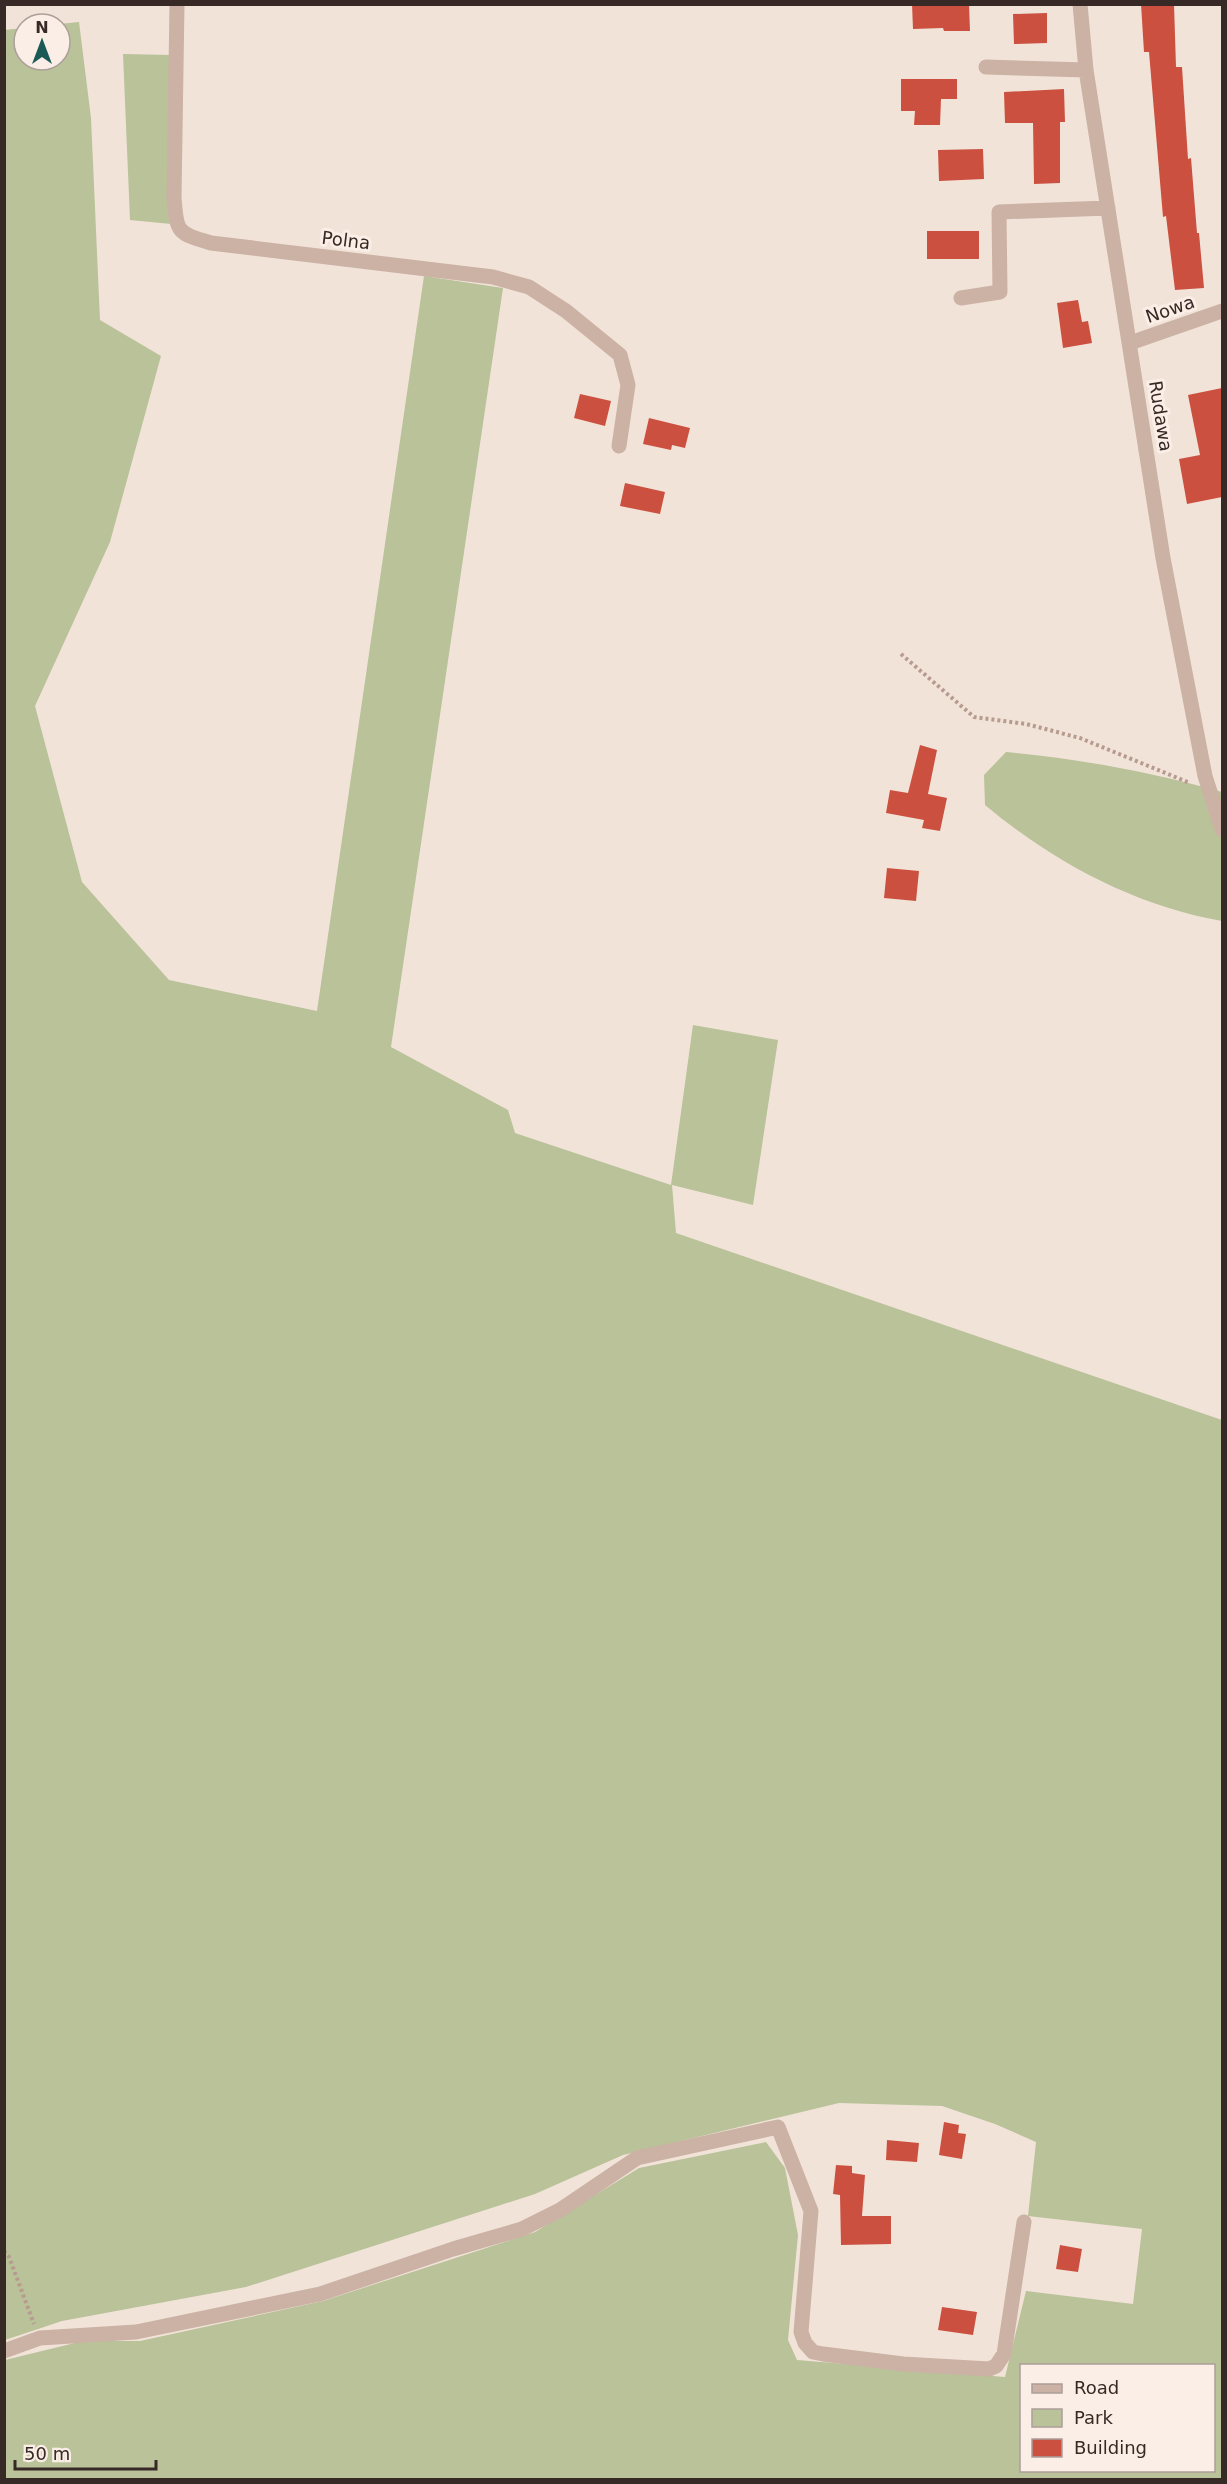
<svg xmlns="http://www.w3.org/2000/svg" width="1227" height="2484" viewBox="0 0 1227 2484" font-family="'DejaVu Sans',sans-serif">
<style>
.green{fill:#b9c299;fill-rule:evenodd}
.building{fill:#cb503f}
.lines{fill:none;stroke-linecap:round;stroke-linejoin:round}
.path{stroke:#b79b8f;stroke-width:4;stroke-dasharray:3 3;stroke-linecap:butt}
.minor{stroke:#cbb2a5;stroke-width:15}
.labels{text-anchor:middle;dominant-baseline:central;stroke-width:6;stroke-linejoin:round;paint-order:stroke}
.street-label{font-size:18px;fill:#362926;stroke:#faeee6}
</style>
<rect width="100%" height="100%" fill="#f2e3d9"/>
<path class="green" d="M79,22L91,118L100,320L161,356L110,542L35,706L82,882L169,980L317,1011L424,276L503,288L391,1047L508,1110L515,1133L671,1185L693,1025L778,1040L753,1205L672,1185L676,1233L1222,1420V2479H5V2360L83,2341H140L323,2301L535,2232L639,2168L766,2142L785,2168L798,2235L788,2340L797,2360L1005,2377L1026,2291L1133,2304L1142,2229L1028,2216L1036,2142L995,2124L942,2106L839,2103L623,2155L535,2194L246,2287L62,2321L5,2340L4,30L24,28V60H60L59,24ZM1022,2366H1214V2470H1022Z
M123,54L172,55L171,224L130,220Z
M1006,752C1080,759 1151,772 1222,792V921C1135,906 1053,862 985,805L984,775Z"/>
<path class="building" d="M912,4H969L970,31H944L943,28L913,29Z
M1141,4H1174L1176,67H1182L1188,159L1191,158L1197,233H1199L1204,288L1175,290L1166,216L1163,217L1149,52H1144Z
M1047,13V43L1014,44L1013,14Z
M901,79H957V99H941L940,125H914L915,111H901Z
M1064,89L1065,122H1060V183L1034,184L1033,123H1005L1004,92Z
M983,149L984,179L939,181L938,150Z
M927,231H979V259H927Z
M1078,300L1082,322L1088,321L1092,343L1063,348L1057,303Z
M1222,388V497L1187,504L1179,459L1200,455L1188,395Z
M580,394L611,401L605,426L574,418Z
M649,418L690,428L685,448L672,445L671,450L643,444Z
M625,483L665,492L660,514L620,506Z
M920,745L937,750L928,794L947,798L940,831L922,828L924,820L886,813L890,790L908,793Z
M887,868L919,871L916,901L884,898Z
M944,2122L959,2125L958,2133L966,2134L962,2159L939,2155Z
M887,2140L919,2143L917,2162L886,2160Z
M836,2165L852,2166V2173L865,2175L862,2216H891V2244L841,2245L840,2195L833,2194Z
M1060,2245L1082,2249L1078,2272L1056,2269Z
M942,2307L977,2312L973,2335L938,2330Z"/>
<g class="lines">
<path class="path" d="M901,654L974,717L1026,724L1080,738L1190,783
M4,2251L9,2257L34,2324"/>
<path class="minor" d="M177,4L174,198C177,233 177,233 211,243L493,277L529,287L566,311L620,355L628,385L619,446
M1080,4L1086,70L1163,558L1205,776L1222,829
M986,67L1086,70
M961,298L1000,292L999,212L1108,208
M1130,343L1222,311
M4,2351L40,2338L136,2332L320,2294L453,2249L522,2229L560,2210L637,2158L778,2127L811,2211L801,2332L805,2343L813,2352L823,2354L903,2364L989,2369L996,2366L1004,2354L1024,2222"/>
</g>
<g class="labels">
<g class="street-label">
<text transform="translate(346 240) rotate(7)">Polna</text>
<text transform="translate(1170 309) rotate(-19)">Nowa</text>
<text transform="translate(1161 416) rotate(81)">Rudawa</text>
</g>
</g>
<rect width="1227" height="2484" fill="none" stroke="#362926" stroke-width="12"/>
<rect x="1020" y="2364" width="195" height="108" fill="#faeee6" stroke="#ac9f99" stroke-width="1.5"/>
<rect x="1032" y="2384" width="30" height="9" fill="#cbb2a5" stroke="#ac9f99" stroke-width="1.5"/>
<text x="1074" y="2394" font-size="18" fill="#362926">Road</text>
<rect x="1032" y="2409" width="30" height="18" fill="#b9c299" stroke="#ac9f99" stroke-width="1.5"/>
<text x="1074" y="2424" font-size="18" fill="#362926">Park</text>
<rect x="1032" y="2439" width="30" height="18" fill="#cb503f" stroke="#ac9f99" stroke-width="1.5"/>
<text x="1074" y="2454" font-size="18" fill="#362926">Building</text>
<g transform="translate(42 42)"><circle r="28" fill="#faeee6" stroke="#ac9f99" stroke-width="1.5"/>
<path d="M0-4.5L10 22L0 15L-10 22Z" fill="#1a5956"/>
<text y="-9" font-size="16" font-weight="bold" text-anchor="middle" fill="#362926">N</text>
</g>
<path d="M15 2460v9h141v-9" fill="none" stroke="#362926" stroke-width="3"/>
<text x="24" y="2460" font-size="18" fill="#362926" stroke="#faeee6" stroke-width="4.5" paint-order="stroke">50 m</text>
</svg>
